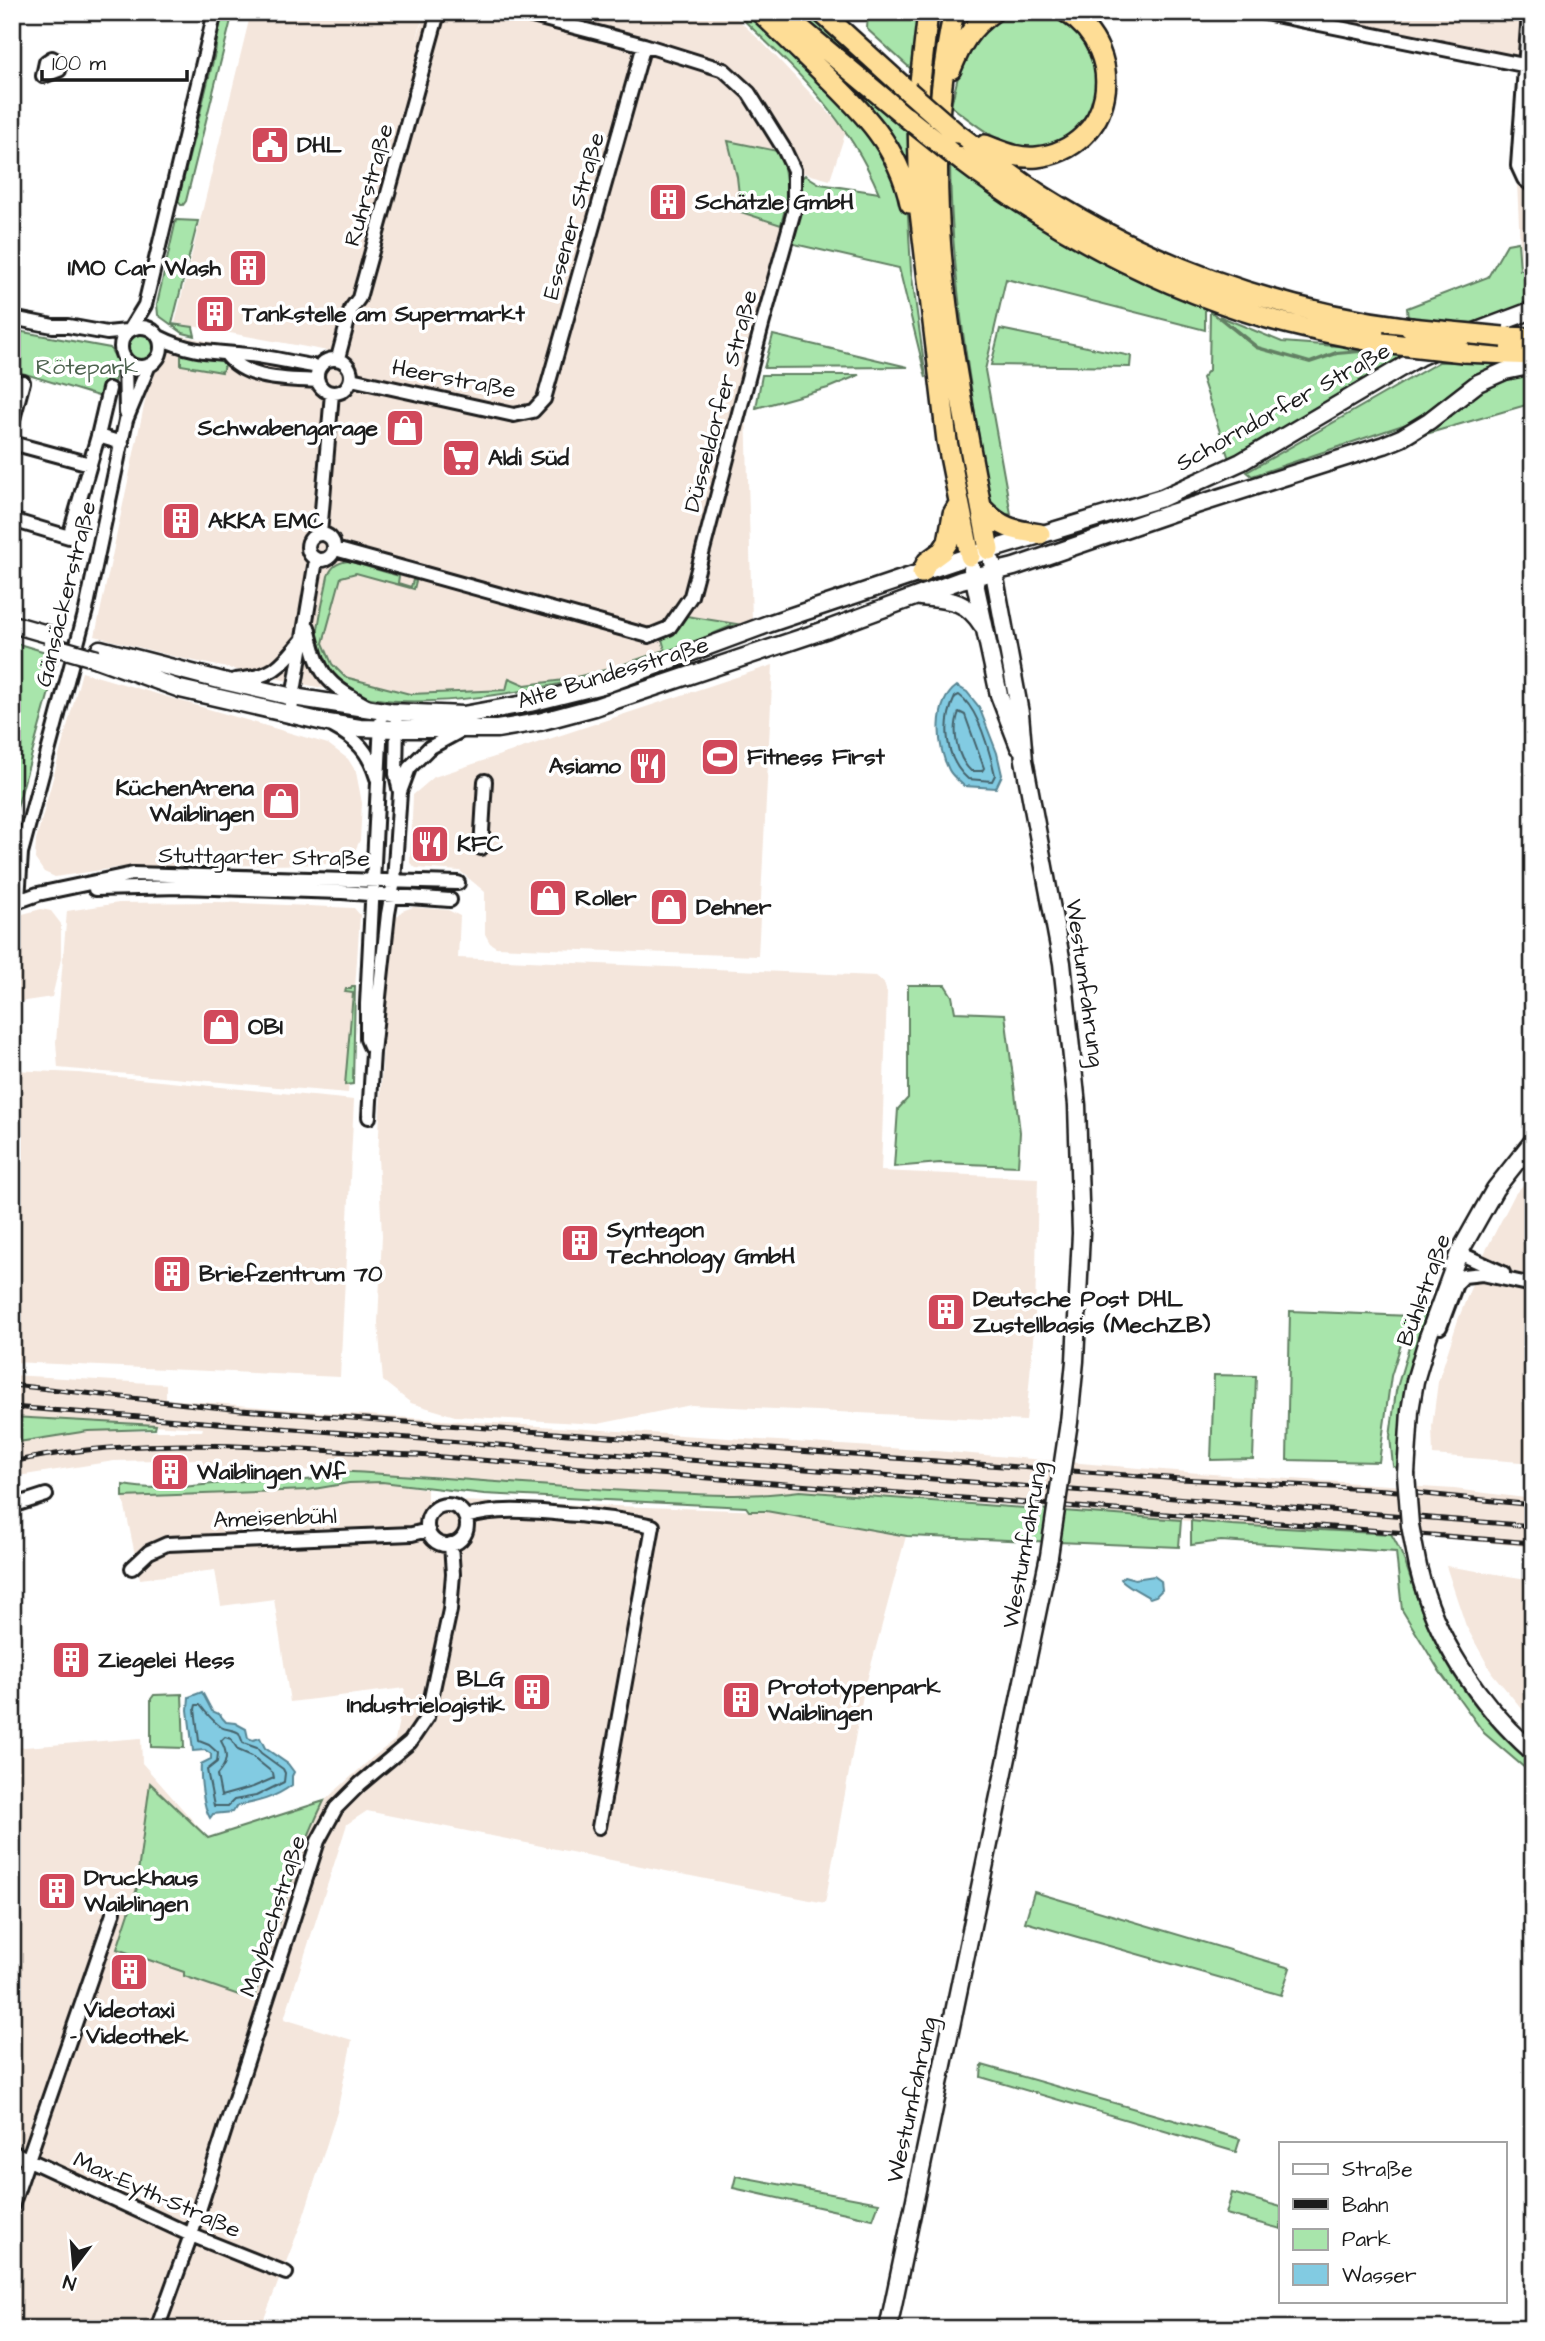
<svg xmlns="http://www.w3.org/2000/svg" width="1545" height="2341" viewBox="0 0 1545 2341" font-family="'Architects Daughter',sans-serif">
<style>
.built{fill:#f4e6dc}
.green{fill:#a8e5ab;stroke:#628064;stroke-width:2}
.water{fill:#82cbe2;stroke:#598593;stroke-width:2}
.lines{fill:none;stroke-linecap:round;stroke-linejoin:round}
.shore{stroke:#45626b;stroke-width:2}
.minor-casing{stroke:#1c1c1c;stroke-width:18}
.secondary-casing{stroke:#1c1c1c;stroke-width:21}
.trunk-casing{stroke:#1c1c1c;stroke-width:24}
.minor{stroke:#fff;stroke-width:12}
.secondary{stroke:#fff;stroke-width:16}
.trunk{stroke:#fedd96;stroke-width:19}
.rail-casing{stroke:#1c1c1c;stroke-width:5}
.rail{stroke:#fff;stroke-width:2.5;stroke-dasharray:8;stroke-linecap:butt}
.secondary-bridge-casing{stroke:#1c1c1c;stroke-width:21;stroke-linecap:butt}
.trunk-bridge-casing{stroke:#1c1c1c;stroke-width:24;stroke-linecap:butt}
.secondary-bridge{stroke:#fff;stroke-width:16}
.trunk-bridge{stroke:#fedd96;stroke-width:19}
.labels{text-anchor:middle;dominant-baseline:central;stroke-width:7;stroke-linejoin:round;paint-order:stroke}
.poi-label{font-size:23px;font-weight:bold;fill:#1c1c1c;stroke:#fff;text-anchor:start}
.street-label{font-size:23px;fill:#1c1c1c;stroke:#fff}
.park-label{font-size:23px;fill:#4d624e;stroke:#fff}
</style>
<rect width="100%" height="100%" fill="#fff"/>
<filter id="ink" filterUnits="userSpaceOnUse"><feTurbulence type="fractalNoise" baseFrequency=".0143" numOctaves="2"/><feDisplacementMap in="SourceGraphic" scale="14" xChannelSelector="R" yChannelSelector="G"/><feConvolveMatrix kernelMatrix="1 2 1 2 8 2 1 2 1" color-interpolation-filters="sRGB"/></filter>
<g filter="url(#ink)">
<path class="built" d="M251,12H424L415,46L425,12H730L764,44L846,131L830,180L800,172L746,409L752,620L622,667L504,694L360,696L180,658L95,636L160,331L313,364L328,351L175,323Z
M1291,12H1533V267L1521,268L1517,182L1522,59Z
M773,665L758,956L496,947L490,943L485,934V892L460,871L416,868L410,863L413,795L434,777Z
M82,672L328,744L348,759L356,772L362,803L360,840L353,855L337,864L122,867L55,877L44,872L35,859L36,840Z
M218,902L354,908L360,915L348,1093L58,1068L56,1042L67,911L119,903Z
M413,907L448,910L460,916L458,958L876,976L884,983L887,993L881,1171L1038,1178L1035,1317L1026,1421L691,1405L598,1424L455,1416L411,1403L383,1381L378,1323L382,1235L378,1157L383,1043L396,918L402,911Z
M41,909L51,911L61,924V959L52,997L12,1003V917Z
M12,1070L78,1073L354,1100L340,1377L12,1362Z
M1533,1174V1463L1433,1455L1432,1427L1438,1382L1458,1320L1484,1254L1515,1194Z
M12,1375L166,1384V1399L333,1413L936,1451L1211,1474L1454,1489L1533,1499V1547L1435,1537L1232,1525L1037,1507L800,1491L782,1496L680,1493L563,1488L419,1475L295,1470L204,1475L202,1459L114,1461L12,1477V1443L88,1431H202L203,1428L12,1417Z
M382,1482L427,1489V1500L766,1511L906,1536L863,1695L825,1903L367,1811L347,1824L284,2019L352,2040L337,2112L302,2221L260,2329H12V1748L141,1738L142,1763L209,1839L324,1801L373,1757L395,1740L405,1688L290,1702L274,1599L221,1606L215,1570L140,1579L123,1497L308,1490L349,1483Z
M1446,1566L1533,1580V1722L1492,1673L1466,1626Z"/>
<path class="green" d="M222,12H233L186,201L183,205H181L178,201L215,53Z
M735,12H752L877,140L900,183L908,216L911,270L926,378L899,268L790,243L798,207L801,179L805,175L820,184L879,193C847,116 794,68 735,12Z
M794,12H808L819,22L907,100L906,108Z
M868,12H922L911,69L867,29Z
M1006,12H1053L1067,18L1097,56C1097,69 1100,93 1096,105C1092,117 1082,126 1072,134C1027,170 987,133 951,106L961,64L968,43L1001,14Z
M817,51L911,132V170L890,130Z
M728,141L782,152L788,196L781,225L741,212L737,177Z
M950,163L1205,307V330L1006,279L985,370L1011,514L997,516L990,504C971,391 951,278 950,163Z
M176,220L198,221L172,324L193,327L195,336L183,333L158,315L157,304Z
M1518,242L1520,270L1533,269V303L1476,323L1408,319L1407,308L1488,277L1507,244Z
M1210,311L1256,348L1310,363L1337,354L1372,351L1408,355L1229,459L1202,378L1209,370Z
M1219,316L1282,342L1350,347L1360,350L1336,352L1310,362L1258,347Z
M1000,329L1131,356L1130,367L991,365Z
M12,330L110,348L118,362L111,400L12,370Z
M125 347a16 16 0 1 1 32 0a16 16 0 1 1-32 0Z
M773,335L908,367L764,368Z
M181,353L219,359L225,362L222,372L181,365Z
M1439,362H1509L1464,382L1415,421L1252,476L1247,472Z
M1533,369V403L1409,439L1483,385Z
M762,375H859L828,388L756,408Z
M348,561L399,576L398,583L411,587L413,580L416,581L414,589L356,573L341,577L323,643L332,664L345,677L410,694L506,690L509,678L525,685L564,680L613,668L665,650L662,639L679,628L687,616L736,624C707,636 677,650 647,661C591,681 372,730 331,679C325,672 318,653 317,644C316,629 325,593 328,576C332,566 337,563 348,561Z
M12,642L59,656L12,826V729L15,727L12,721Z
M908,985H945L952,996L955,1012L1005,1014L1020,1132L1018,1166L940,1163L894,1167L898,1109L908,1098Z
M352,986H355L353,1084L345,1085L353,993L345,992L346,989H351Z
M1422,1303L1428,1305L1410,1374L1401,1464L1398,1469L1393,1466L1390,1437L1396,1391Z
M1290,1311L1410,1316L1391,1376L1379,1462L1287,1460Z
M1214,1375L1256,1376L1253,1459L1211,1460Z
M12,1417L156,1425L155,1429L88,1431L12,1443Z
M333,1471C438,1476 541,1487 646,1492C697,1494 749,1498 800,1491L1181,1520L1179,1547L907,1536L766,1511H749L746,1507L484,1494L382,1482L349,1483L308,1490L123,1497V1485C167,1493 214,1482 259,1480C280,1479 303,1483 324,1477C327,1476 330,1473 333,1471Z
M1191,1521L1232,1525L1391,1534C1407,1559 1412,1587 1423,1614C1446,1673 1485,1724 1533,1765V1775L1484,1733L1440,1672L1402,1610L1396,1552L1221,1541L1191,1545Z
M182,1694L184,1748L151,1747V1699L154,1695Z
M150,1783L208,1838L324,1801C293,1864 276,1934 253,2000L184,1976V1972L117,1949L141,1876L138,1872Z
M1034,1892L1290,1968L1281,1995L1025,1922Z
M982,2065L1240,2139L1236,2152L981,2077Z
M736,2176L879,2203L873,2219L733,2188Z
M1232,2193L1281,2207V2229L1226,2214Z"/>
<path class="water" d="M957,686L967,692L979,707L997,753L1002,775L996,788L964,786C959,781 952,776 949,770C937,746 933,703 957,686Z
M1124,1576L1135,1579L1154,1576L1161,1581L1162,1590L1156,1596L1150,1598C1144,1594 1124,1584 1121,1579Z
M202,1692L212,1711L219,1714L226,1722L235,1723L246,1729L248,1738L253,1740L260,1738L265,1748L288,1764L294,1772L292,1776V1785C275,1798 257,1802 237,1806L233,1812L213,1814L210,1818C203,1807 200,1776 201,1764L211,1759V1754L205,1750L193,1751L188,1710L189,1697Z"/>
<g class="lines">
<path class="shore" d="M959,695C978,708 990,753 995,775L992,781L968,779C945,759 942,724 955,697Z
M959,712L965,715L984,768L982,771H971C956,757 952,730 959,712Z
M196,1705H200C206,1713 213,1721 221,1727C226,1730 233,1729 239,1733L243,1743L257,1748L261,1753L283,1769L285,1773L284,1782L256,1796L234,1800L228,1806H214L207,1770L217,1762L218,1753L209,1745L199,1741L195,1709Z
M225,1737L231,1739L238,1750L252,1756L273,1773L274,1778L253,1787L221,1796L217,1775C227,1764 229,1755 221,1741Z"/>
<g class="minor-casing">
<path id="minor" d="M1260,12L1533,67
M1529,12L1518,166L1524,179L1533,186
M52,58L59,62V70L43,76L46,62Z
M12,318L53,326H68L107,333L127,331
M121 347a20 20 0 1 1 40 0a20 20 0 1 1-40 0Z
M131,328L145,305L215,12
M159,337C190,353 215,352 249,355C272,357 296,364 319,367
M226,354C246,381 287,379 318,381
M338,358L351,309L359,298L436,20L441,12
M317 376a17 17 0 1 1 34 0a17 17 0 1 1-34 0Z
M125,359L126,413
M351,379L514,415L533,411L544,399L644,45
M12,423L23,382
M98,436L109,389
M12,443L90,464
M12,520L69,537L98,436L122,443
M308 547a13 13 0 1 1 26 0a13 13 0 1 1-26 0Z
M320,534L332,393
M335,549L649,636L669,628L691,596L762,325L794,211V170L784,149L749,93L724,70L644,45L517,12
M308,627C319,675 324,682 367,706
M235,680C273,677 280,667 303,639
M290,716L316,560
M397,723L396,774L400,792
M334,727C357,739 369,752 377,778
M481,848L485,781
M95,889L181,887L342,892L450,900
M18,900L21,853L86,610L126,420L149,365
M13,903L38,894L133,874L458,883
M370,1046L367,1039V1004L381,722
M369,1117L373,1052L388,914L394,881L400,792L409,768L429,748L462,730
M1459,1253L1503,1273
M1440,1327L1456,1284L1464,1276L1482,1274L1528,1284
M427 1525a20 20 0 1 1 40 0a20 20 0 1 1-40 0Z
M12,1506L46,1495
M465,1517C503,1506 539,1512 578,1515C603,1518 628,1520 653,1526L599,1827
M132,1568L149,1552L167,1544L412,1534L428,1530
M12,2152L191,2235L286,2273
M12,2206L114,1911
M157,2329L191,2235L318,1841L336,1808L360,1784L410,1742L427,1717L450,1610L453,1574L451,1544"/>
</g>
<g class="secondary-casing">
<path id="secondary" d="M1469,334L1533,310
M992,562L1020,713L1024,760L1062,963L1077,1105L1081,1233L1075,1361L1069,1422
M972,569L999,695L1019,747
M920,597C949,600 965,599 982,625
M12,624L54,636
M100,649L223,681L293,697L391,712L463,715L530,703L606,684L768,624L970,556L1162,498L1241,462L1419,357L1439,348
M97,659L180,689L328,723L360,728L397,729H497L539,722L595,707L828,629L961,580L1014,567L1171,513L1384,445L1401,438L1429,421L1478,383L1505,371L1533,365
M1406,1474L1410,1411L1415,1381L1428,1337L1459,1253L1495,1189L1533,1141
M1418,1567C1435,1639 1478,1703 1533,1752
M888,2329L1049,1556"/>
</g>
<g class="trunk-casing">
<path id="trunk" d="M760,12C781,32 801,52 822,72C862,111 899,147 910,203
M781,12L906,117
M821,12L908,91
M928,12L920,82L918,118L920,212L947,441L970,556
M954,12C913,193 957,372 989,550
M951,69C962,43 969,29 993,12
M956,133C985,154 1012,177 1042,196C1154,267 1279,311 1410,328
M985,145C1002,151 1017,159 1037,157C1114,148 1130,52 1066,12
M955,156C1049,228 1153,284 1267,318C1305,329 1343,336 1382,343
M1503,337L1533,338
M1463,352L1533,355
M982,508C1001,528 1013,530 1040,534
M922,573L927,562L942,551L948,542L953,514L957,507"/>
</g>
<use href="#minor" class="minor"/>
<use href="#secondary" class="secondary"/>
<use href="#trunk" class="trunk"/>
<g class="rail-casing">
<path id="rail" d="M12,1385L241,1410L1181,1479L1387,1490L1533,1505
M12,1407L1533,1526
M12,1462C146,1432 282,1450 417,1455L1533,1543"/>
</g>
<use href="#rail" class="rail"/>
<g class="secondary-bridge-casing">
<path id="secondary-bridge" d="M52,646L97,659
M1406,1474L1410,1525L1418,1567
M1049,1556L1069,1422"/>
</g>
<g class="trunk-bridge-casing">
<path id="trunk-bridge" d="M908,91L956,133
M906,117L955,156
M1410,328L1503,337
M1382,343L1463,352"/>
</g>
<use href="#secondary-bridge" class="secondary-bridge"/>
<use href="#trunk-bridge" class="trunk-bridge"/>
</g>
</g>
<defs>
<g id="civic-square" transform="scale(2.0125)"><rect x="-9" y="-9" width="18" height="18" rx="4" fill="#d1495b" stroke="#fff"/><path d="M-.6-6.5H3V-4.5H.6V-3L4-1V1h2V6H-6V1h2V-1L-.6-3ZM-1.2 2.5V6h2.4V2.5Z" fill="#fff"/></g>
<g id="building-square" transform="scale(2.0125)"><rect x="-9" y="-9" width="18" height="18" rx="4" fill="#d1495b" stroke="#fff"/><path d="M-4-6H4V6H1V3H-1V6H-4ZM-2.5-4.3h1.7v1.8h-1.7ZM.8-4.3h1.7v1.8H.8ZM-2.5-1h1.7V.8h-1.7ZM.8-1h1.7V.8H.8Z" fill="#fff"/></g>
<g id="shop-square" transform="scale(2.0125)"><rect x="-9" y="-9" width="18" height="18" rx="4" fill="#d1495b" stroke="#fff"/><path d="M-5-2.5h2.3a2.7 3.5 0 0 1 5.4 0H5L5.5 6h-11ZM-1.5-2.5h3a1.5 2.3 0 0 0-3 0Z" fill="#fff"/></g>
<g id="supermarket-square" transform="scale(2.0125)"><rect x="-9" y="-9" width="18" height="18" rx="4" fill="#d1495b" stroke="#fff"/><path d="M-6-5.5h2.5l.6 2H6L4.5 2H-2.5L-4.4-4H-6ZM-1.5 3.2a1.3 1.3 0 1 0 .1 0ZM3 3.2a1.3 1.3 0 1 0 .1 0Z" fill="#fff"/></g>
<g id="stadium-square" transform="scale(2.0125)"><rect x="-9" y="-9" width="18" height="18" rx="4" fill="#d1495b" stroke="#fff"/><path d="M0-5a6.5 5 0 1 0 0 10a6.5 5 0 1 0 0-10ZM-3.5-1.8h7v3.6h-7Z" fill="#fff"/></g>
<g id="restaurant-square" transform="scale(2.0125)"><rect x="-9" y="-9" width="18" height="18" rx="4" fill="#d1495b" stroke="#fff"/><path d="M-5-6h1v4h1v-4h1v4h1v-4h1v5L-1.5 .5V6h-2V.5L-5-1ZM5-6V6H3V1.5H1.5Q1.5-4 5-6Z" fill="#fff"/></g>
</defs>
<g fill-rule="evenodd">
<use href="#civic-square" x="270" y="145"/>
<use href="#building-square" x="668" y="202"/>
<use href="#building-square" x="248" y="268"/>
<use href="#building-square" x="215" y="314"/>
<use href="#shop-square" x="405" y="428"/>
<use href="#supermarket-square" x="461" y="458"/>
<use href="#building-square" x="181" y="521"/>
<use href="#stadium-square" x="720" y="757"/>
<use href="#restaurant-square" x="648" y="766"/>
<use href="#shop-square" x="281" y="801"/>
<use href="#restaurant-square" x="430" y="844"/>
<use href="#shop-square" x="548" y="898"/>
<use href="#shop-square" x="669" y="907"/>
<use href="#shop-square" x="221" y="1027"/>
<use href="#building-square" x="580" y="1243"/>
<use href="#building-square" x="172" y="1274"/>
<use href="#building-square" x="946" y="1312"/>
<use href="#building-square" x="170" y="1472"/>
<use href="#building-square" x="71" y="1660"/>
<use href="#building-square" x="532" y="1692"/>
<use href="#building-square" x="741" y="1700"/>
<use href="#building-square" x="57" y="1891"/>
<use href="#building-square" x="129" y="1972"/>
</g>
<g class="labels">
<g class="poi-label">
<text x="297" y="145">DHL</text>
<text x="695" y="202">Schätzle GmbH</text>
<text x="221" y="268" text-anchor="end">IMO Car Wash</text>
<text x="242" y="314">Tankstelle am Supermarkt</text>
<text x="378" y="428" text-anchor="end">Schwabengarage</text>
<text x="488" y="458">Aldi Süd</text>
<text x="208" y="521">AKKA EMC</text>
<text x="747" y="757">Fitness First</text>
<text x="621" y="766" text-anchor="end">Asiamo</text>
<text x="254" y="788" text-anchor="end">KüchenArena<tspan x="254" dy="26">Waiblingen</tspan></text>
<text x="457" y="844">KFC</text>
<text x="575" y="898">Roller</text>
<text x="696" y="907">Dehner</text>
<text x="248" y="1027">OBI</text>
<text x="607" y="1230">Syntegon<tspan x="607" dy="26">Technology GmbH</tspan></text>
<text x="199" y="1274">Briefzentrum 70</text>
<text x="973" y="1299">Deutsche Post DHL<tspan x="973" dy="26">Zustellbasis (MechZB)</tspan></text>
<text x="197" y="1472">Waiblingen Wf</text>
<text x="98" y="1660">Ziegelei Hess</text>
<text x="505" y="1679" text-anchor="end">BLG<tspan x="505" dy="26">Industrielogistik</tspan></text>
<text x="768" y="1687">Prototypenpark<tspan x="768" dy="26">Waiblingen</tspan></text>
<text x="84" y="1878">Druckhaus<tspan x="84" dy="26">Waiblingen</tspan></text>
<text x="129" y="2010" text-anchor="middle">Videotaxi<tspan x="129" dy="26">- Videothek</tspan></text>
</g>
<g class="street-label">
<text transform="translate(369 185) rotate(-74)">Ruhrstraße</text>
<text transform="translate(574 216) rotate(-74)">Essener Straße</text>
<text transform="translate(454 379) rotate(11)">Heerstraße</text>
<text transform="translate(721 401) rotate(-75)">Düsseldorfer Straße</text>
<text transform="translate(1283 407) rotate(-29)">Schorndorfer Straße</text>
<text transform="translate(66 594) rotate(-76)">Gänsäckerstraße</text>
<text transform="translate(613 673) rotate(-17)">Alte Bundesstraße</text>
<text transform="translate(264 857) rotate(1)">Stuttgarter Straße</text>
<text transform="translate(1085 983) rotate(82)">Westumfahrung</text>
<text transform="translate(1424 1290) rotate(-70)">Bühlstraße</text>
<text transform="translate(275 1518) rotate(-2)">Ameisenbühl</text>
<text transform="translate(1025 1545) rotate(-80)">Westumfahrung</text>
<text transform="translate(273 1916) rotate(-72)">Maybachstraße</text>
<text transform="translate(912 2100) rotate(-78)">Westumfahrung</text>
<text transform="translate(157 2195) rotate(24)">Max-Eyth-Straße</text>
</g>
<g class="park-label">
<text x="87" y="367">Rötepark</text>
</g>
</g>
<rect width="1545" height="2341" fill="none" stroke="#fff" stroke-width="42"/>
<rect x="21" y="21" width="1503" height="2299" fill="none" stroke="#1c1c1c" stroke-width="2.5" filter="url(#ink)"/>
<rect x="1279" y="2142" width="228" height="161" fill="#ffffff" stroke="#a4a4a4" stroke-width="2"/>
<rect x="1293" y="2164" width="35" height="10" fill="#ffffff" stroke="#a4a4a4" stroke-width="2"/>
<text x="1342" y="2176" font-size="21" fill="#1c1c1c">Straße</text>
<rect x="1293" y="2199" width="35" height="10" fill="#1c1c1c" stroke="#a4a4a4" stroke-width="2"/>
<text x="1342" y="2212" font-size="21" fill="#1c1c1c">Bahn</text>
<rect x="1293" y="2229" width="35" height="21" fill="#a8e5ab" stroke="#a4a4a4" stroke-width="2"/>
<text x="1342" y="2246" font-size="21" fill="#1c1c1c">Park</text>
<rect x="1293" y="2264" width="35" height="21" fill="#82cbe2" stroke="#a4a4a4" stroke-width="2"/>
<text x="1342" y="2282" font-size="21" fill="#1c1c1c">Wasser</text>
<g transform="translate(74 2267) rotate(196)" stroke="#ffffff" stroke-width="5" paint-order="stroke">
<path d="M0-5L12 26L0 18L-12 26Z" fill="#1c1c1c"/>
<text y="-10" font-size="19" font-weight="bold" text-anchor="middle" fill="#1c1c1c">N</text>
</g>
<path d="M42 70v10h145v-10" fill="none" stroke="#1c1c1c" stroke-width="3.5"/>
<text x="52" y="70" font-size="21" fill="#1c1c1c" stroke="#ffffff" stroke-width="5" paint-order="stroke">100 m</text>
</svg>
